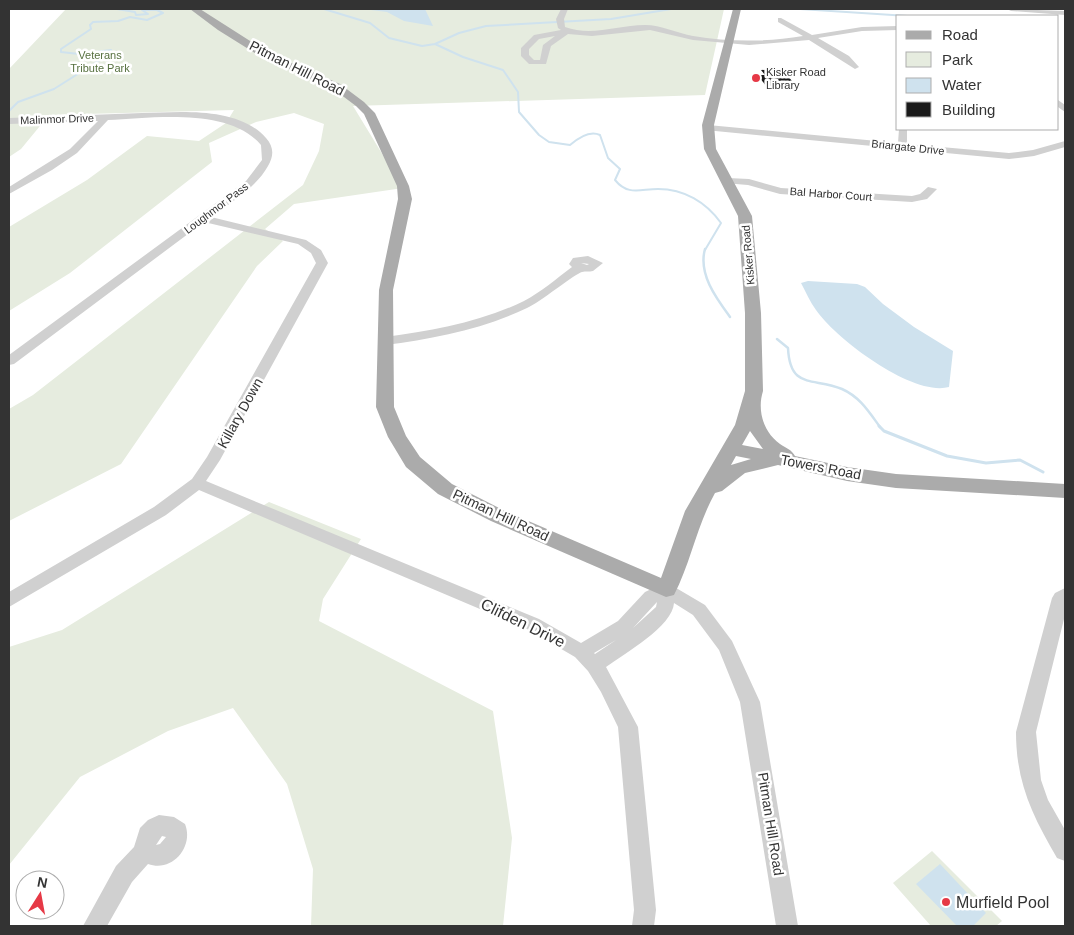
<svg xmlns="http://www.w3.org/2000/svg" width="1074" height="935" viewBox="0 0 1074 935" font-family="Helvetica,sans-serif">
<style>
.green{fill:#e6ecdf}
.water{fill:#cfe2ee}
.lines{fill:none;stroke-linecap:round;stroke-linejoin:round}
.stream-far2{stroke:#cfe2ee;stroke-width:2}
.stream-far1{stroke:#cfe2ee;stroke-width:2.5}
.stream{stroke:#cfe2ee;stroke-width:3}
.building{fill:#1a1a1a}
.minor{fill:#d0d0d0;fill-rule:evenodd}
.major{fill:#ababab;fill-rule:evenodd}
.poi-dot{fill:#e63946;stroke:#fff;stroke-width:2}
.labels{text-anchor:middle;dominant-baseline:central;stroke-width:5;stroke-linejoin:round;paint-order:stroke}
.far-park-label{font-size:11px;fill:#56703f;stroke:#fff}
.far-poi-label{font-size:11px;fill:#333;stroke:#fff;text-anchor:start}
.far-street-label{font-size:11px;fill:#333;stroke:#fff}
.street-label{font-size:14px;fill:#333;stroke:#fff}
.near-street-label{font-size:16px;fill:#333;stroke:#fff}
.near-poi-label{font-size:16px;fill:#333;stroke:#fff;text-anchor:start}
</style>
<rect width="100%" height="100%" fill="#fff"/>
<path class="green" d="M66,9H724L705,95L353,106L403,188L294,204L265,229L283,241L257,266L121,464L9,521V409L33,395L303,185L319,151L324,124L294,113L256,122L209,143L212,162L70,273L9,311V227L87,180L147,136L199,141L226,123L234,110L49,115L21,149L9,157V69Z
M269,502L361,539L323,599L319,621L493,711L512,838L503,926H311L313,869L287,784L233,708L168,731L80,777L9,865V647L62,630Z
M932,851L1002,921L996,926H931L893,883Z"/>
<path class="water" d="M363,9H425L433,26L404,21L387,12Z
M808,281L857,284L865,287L883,304L914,327L953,351L949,387C913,397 836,339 816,310C810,302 806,292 801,283Z
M940,864L986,913L973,926H957L916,884Z"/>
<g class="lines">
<path class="stream-far2" d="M324,9L370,23L389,38L422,46L435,44L459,33L486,26L611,19L671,9
M800,9L908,16
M435,44L463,57L503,70L518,92L519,112L539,135L549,142L570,145C578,138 590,130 600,135L608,158L620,169L615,180C628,196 640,189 658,189C684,189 706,202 721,223L705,250
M9,111L18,102L54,89L111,53V50L79,54L61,52V49L91,29L90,25L93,22L118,21L130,17L147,20L163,13L157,10H142L148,14L136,15L135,12L117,9"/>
<path class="stream-far1" d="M705,249C698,274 716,298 730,317
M777,339L788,348C790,390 813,377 842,389C860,397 869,412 880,427"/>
<path class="stream" d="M879,426L884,431L947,456L986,463L1020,460L1043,472"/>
</g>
<path class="building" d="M782,69L797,87L768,89L758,75H765L761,70Z"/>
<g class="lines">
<path class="minor" d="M561,9H568L564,19L565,27C592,37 617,25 645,25C661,25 677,33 693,36C729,42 767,42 803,36L778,22V18H781L812,35L862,27L898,26V30L862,31L818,38L849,56L859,67L855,69L809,40L749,45L693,40L650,30L592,36L568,34L551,46L546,64H529L521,56V48L534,35L561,30L558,28L556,19ZM555,36L543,45L540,60H534L529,55V49L539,39Z
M1007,9L1065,11V15L1011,11Z
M1058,100L1065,105V112L1058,107Z
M142,113C180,112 238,106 266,138C274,147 274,156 268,166C256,188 231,202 211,217L306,240L321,250L328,263L220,460L206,481L539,619L581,643L618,621L645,592L666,582L705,605L732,641L760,702L798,926H776L740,702L719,650L693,615L674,603C673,626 624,654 606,667L638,727L656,910L654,926H632L634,910L618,727L601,692L588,671L575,657L527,629L199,490L166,515L9,607V592L154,507L192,479L207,457L316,263L311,253L298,244L204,222L14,364L9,365V355L246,181L262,160L261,145C229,107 153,118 108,120L77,153L52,170L9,194V187L70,149L98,121L9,124V118ZM657,602L656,607L633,628ZM616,640L595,654L594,653Z
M708,125L898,143L899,129H907V144L1009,153L1033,150L1065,141V147L1034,156L1009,159L705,130L703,128Z
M728,178L749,179L781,188L912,196L920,194L928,187L937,189L927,199L912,202L780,194L748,185L724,183L723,181Z
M588,256L603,263L593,271C589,272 586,271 582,272C576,273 539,303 527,308C483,329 433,339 385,345L379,341L385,337C432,331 481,322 524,301C541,292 556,279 572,267L569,264L573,258ZM581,263L589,264L587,265Z
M1065,588V615L1036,732L1041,780L1048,800L1065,830V861L1057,858C1032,815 1016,782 1016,732L1052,598L1055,593Z
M159,815L174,817L185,824C194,846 173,873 148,864L132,882L107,926H83L116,866L134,847L140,828L148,820ZM162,836L166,837L160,844L156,845Z"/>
<path class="major" d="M190,9H200L269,53L340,84L364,102L375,113L409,186L412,199L393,290L394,407L406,436L420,457L452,484L505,511L661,578L685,511L735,425L745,391V313L738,216L704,149L702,125L733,9H741L714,125L716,149L752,216L761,313L763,391C757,410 763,432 780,444C786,448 792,450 795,456L847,467L896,474L1065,484V498L896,488L847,481L778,465L745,473L722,491L715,493C697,525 691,562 674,595L666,597L491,521L438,494L406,467L388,437L376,407L379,290L398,199L397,186L364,114L356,106L332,88L261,57L218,30ZM750,431L763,449L742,445ZM736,456L751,459L731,465Z"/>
</g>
<g class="poi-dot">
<circle cx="756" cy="78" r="5"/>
<circle cx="946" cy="902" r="5"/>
</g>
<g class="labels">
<g class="far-park-label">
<text x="100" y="55">Veterans<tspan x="100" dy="13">Tribute Park</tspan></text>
</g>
<g class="far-poi-label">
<text x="766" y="72">Kisker Road<tspan x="766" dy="13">Library</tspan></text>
</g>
<g class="far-street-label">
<text transform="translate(57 119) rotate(-2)">Malinmor Drive</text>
<text transform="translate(908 147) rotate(6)">Briargate Drive</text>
<text transform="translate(831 194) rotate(4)">Bal Harbor Court</text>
<text transform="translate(216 208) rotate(-37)">Loughmor Pass</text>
<text transform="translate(748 255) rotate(-95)">Kisker Road</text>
</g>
<g class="street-label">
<text transform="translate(297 68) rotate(27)">Pitman Hill Road</text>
<text transform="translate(240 413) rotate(-61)">Killary Down</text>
<text transform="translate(821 467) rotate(11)">Towers Road</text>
<text transform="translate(501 515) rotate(25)">Pitman Hill Road</text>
<text transform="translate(771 824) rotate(81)">Pitman Hill Road</text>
</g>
<g class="near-street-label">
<text transform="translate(523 623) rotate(26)">Clifden Drive</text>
</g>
<g class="near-poi-label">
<text x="956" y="902">Murfield Pool</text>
</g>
</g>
<rect width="1074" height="935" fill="none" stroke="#333333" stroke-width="20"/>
<rect x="896" y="15" width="162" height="115" fill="#ffffff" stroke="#adadad"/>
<rect x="906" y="31" width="25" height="8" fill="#ababab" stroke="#adadad"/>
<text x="942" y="40" font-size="15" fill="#333333">Road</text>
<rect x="906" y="52" width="25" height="15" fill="#e6ecdf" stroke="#adadad"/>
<text x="942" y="65" font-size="15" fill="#333333">Park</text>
<rect x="906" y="78" width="25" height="15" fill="#cfe2ee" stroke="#adadad"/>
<text x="942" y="90" font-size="15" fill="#333333">Water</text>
<rect x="906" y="102" width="25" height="15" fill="#1a1a1a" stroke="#adadad"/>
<text x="942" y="115" font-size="15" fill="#333333">Building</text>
<g transform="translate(40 895) rotate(11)"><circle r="24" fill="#ffffff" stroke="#adadad"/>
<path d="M0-4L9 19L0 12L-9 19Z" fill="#e63946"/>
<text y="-8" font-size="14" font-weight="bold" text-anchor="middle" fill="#333333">N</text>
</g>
</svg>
